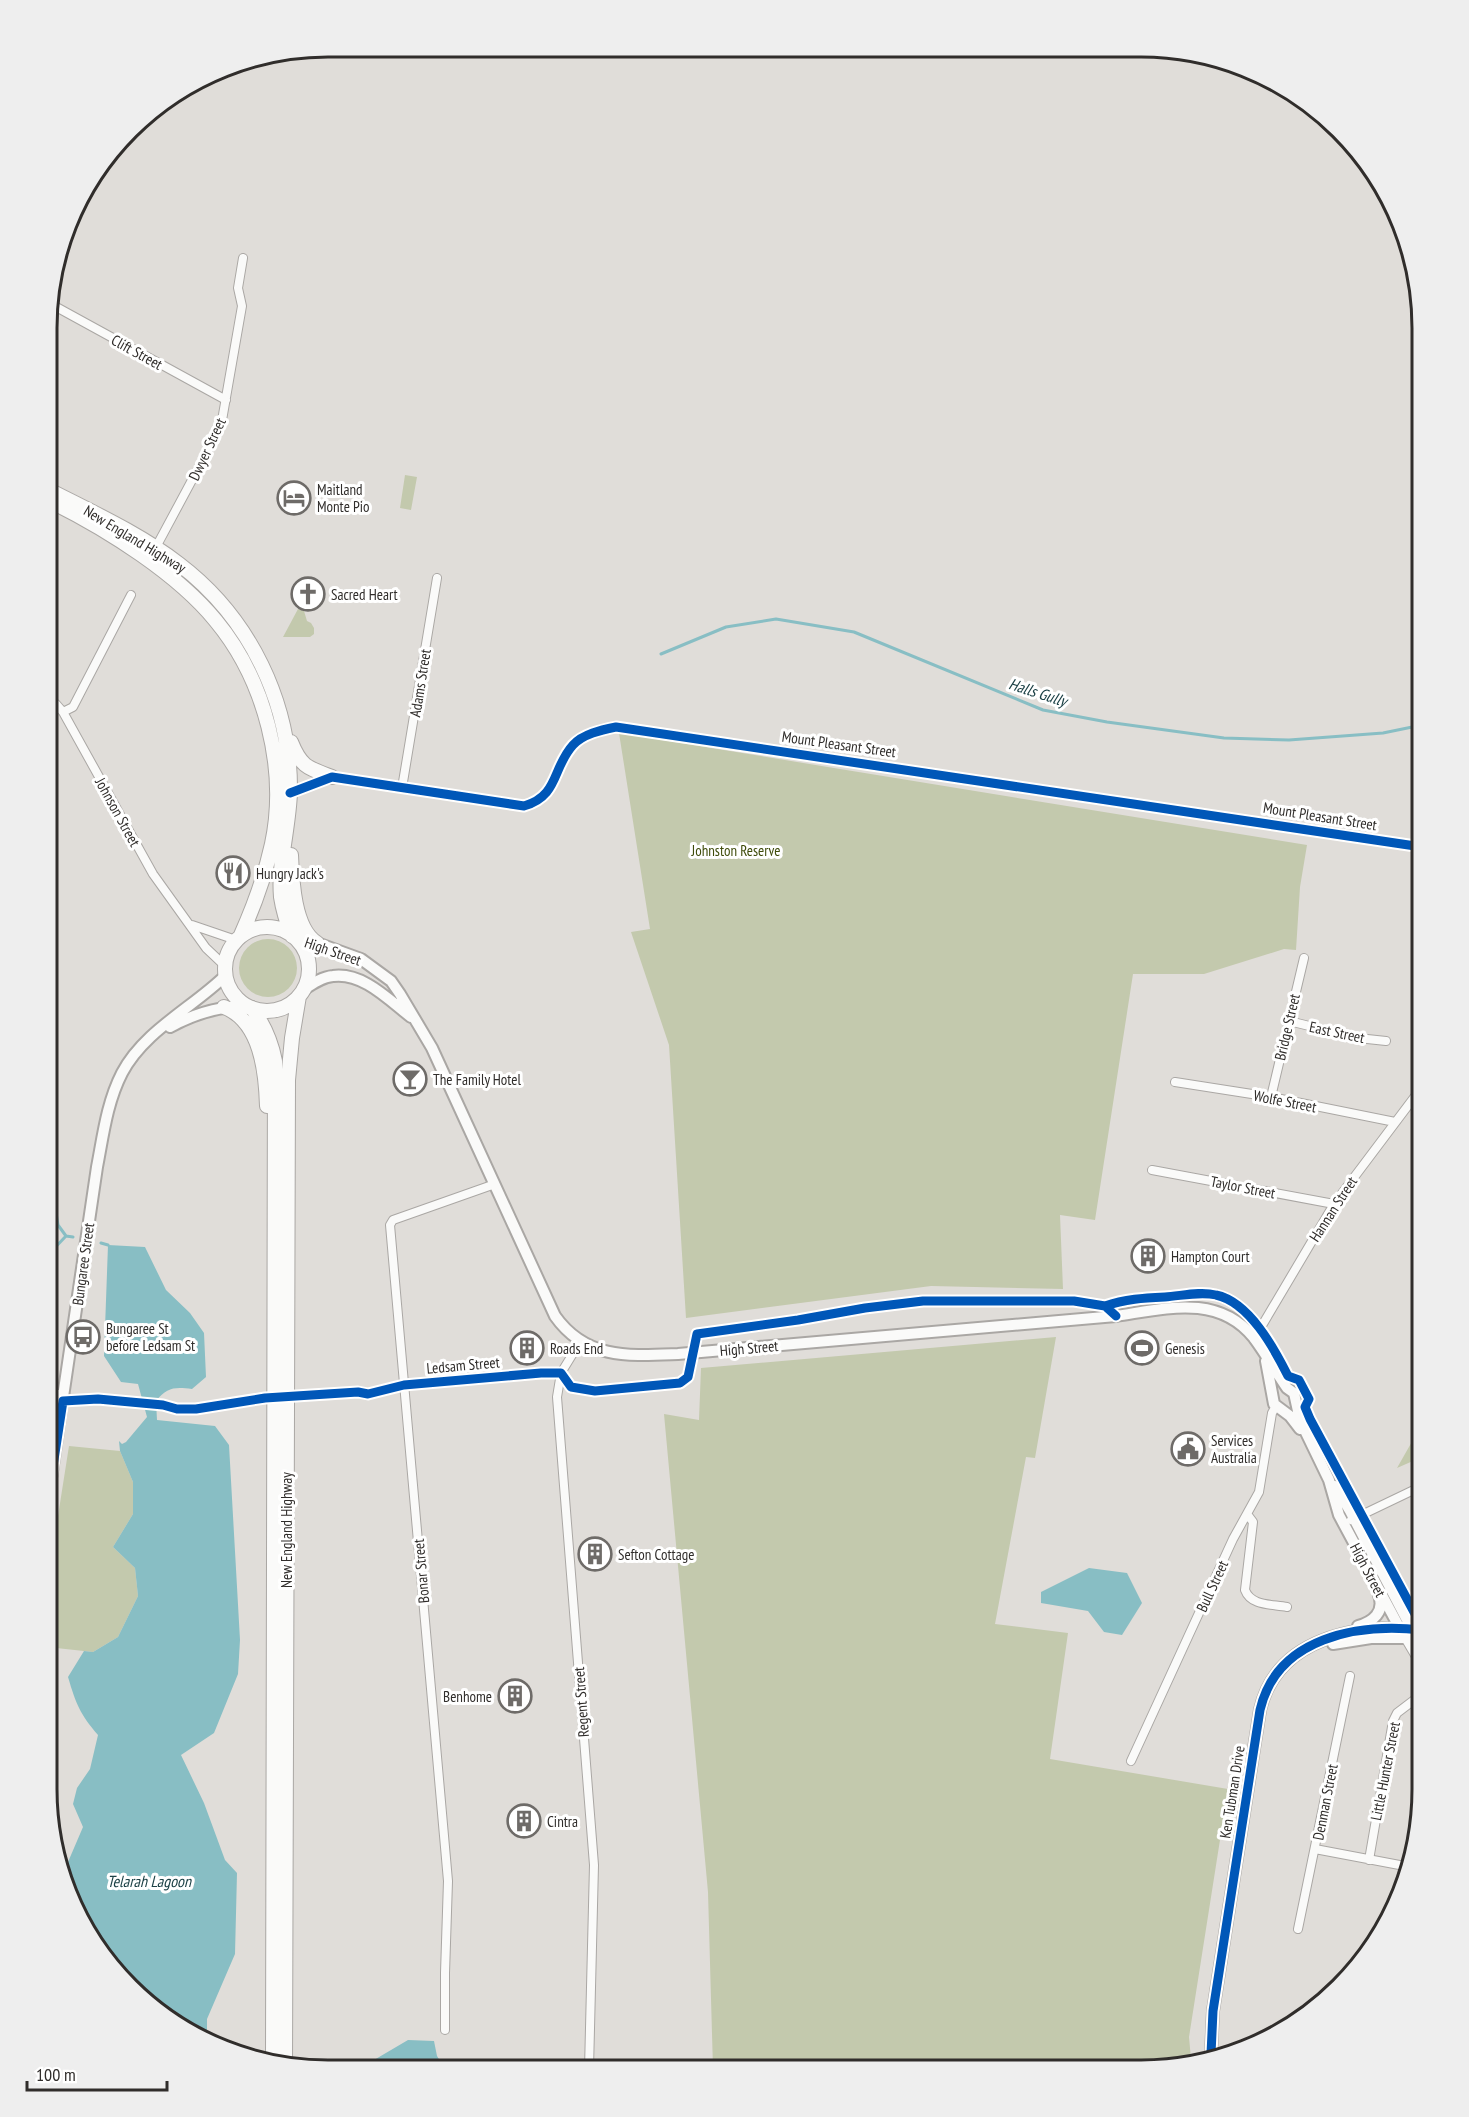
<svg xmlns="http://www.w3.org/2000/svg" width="1469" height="2117" viewBox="0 0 1469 2117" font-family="'PT Sans Narrow',sans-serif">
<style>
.green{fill:#c3c9ad}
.water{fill:#88bec4}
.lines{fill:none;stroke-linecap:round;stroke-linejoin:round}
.stream{stroke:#88bec4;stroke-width:3}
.street-casing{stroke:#aaa7a4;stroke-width:10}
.secondary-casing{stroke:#aaa7a4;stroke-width:14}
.highway-casing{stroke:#aaa7a4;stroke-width:16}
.street{stroke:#fafaf9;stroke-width:8}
.secondary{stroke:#fafaf9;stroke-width:10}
.highway{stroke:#fafaf9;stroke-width:14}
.cycleway-casing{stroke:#fff;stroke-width:13}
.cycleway{stroke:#0057b8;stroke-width:9}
.labels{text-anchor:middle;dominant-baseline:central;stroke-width:6;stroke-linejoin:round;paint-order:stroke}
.street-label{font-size:15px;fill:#302d2b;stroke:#fff}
.poi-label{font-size:15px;fill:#302d2b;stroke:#fff;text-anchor:start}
.park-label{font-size:15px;fill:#3f4c0b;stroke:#fff}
.water-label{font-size:16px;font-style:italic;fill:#1c4146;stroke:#fff}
.rim{fill:none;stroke:#302d2b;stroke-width:3}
</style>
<rect width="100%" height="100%" fill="#e0ddd9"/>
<path class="green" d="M405,475L417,477L411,510L400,508Z
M298,609L304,611L307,621L311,623L314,628V634L310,637H283Z
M619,733L1307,845L1300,887L1296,950L1284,949L1204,974H1133L1095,1220L1060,1215L1063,1289L931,1286L686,1318L669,1045L631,932L650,929Z
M239 968a29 29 0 1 1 58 0a29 29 0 1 1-58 0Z
M1056,1337L1035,1458L1026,1457L995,1624L1068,1633L1050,1759L1228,1789L1189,2037L1191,2059L1141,2070L713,2069L708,1892L664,1414L699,1420L701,1368Z
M1422,1424V1457L1397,1468Z
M69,1446L120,1451L133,1482V1514L113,1547L135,1568L138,1596L118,1637L93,1652L47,1647V1586Z"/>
<path class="water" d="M108,1245L145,1247L166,1290L190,1313L204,1333L206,1377L192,1389C175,1387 167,1387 156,1401L157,1420L215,1426L229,1445L240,1640L238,1674L214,1733L181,1755L204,1803L225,1860L237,1873L235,1954L207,2019V2036L171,2023L116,1974L75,1913L65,1869L83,1827L73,1804L77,1788L90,1769L98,1735C80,1714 76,1704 68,1677L84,1651L93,1652L118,1637L138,1596L135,1568L113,1547L133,1514V1482L120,1451L119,1441L122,1444L126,1442L147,1417L138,1384L121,1382L104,1356Z
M1089,1568L1127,1573L1142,1603L1122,1635L1104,1632L1088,1611L1041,1603V1592Z
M408,2040L434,2041L437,2056L445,2069L365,2068L374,2060Z"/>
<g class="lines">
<path class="stream" d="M661,654L726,627L776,619L854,632L1043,710L1107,722L1224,738L1289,740L1383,733L1422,725
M48,1163L58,1225L66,1236L73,1237
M101,1243L108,1245
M47,1256L66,1236"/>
<g class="street-casing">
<path id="street" d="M49,303L226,400
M155,549L221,426L242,306L238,288L243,258
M48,699L56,704L63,712L153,874L206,948L225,966
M63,712L73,707L131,595
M402,788L437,578
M290,793L332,777L524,806C559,796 552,768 573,745C583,734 601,730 616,727L1422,847
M192,925L236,940
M1289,1021L1358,1038L1386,1041
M1175,1082L1271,1097L1395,1122
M1271,1097L1304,958
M1152,1170L1334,1204
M1254,1339L1334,1204L1422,1087
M580,1342L561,1373L557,1397L594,1865L589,2069
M47,1392L63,1395
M368,1394L404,1385L541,1373H561
M1247,1514L1253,1522L1245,1590C1251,1606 1271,1604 1287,1607
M1351,1520L1422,1486
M1405,1638L1422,1667
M1417,1639L1422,1647
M1131,1761L1233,1539L1259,1492L1272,1413L1276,1406
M1315,1849L1410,1867
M1369,1860L1393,1721L1397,1713L1422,1694
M1298,1929L1350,1676
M445,2030V1973L448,1881L390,1225L393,1220L495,1184"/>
</g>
<g class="secondary-casing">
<path id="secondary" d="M296,939L317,943L361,959L391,981L400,994L432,1048L555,1316C586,1360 630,1356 678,1354L1116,1316C1164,1309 1218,1293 1254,1338C1266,1354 1276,1372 1287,1388L1294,1393L1300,1420L1329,1480L1339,1515L1405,1638
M303,990C312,984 322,977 333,976C363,972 389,1000 411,1017
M170,1027C194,1014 219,1006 247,1006
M1266,1361L1274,1404L1290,1416L1300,1429
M1335,1486L1350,1511L1417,1639
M47,1505L97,1167C103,1136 107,1102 122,1073C144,1031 192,1008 225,976
M1358,1626C1373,1622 1385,1612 1379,1595
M1333,1644L1371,1638H1410
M1211,2054L1213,2011L1260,1710C1277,1637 1358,1623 1422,1630"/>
</g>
<g class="highway-casing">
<path id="highway" d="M49,490C92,512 140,534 179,564C250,618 291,703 290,792C289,827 278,862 281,897C283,910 287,923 292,936
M54,503C108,530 178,574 216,621C265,680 288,769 272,844C265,876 254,906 241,935
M291,742C301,767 308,768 332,777
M291,855C292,881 294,929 317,943
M225 969a42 42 0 1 1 84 0a42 42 0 1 1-84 0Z
M224,1007C261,1021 266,1072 267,1106
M252,1008C264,1025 271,1040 275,1061L273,2061
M285,2066L288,1080L292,1038L299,996"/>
</g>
<use href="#street" class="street"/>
<use href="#secondary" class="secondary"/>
<use href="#highway" class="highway"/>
<g class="cycleway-casing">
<path id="cycleway" d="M290,793L332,777L524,806C559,796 552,768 573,745C583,734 601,730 616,727L1422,847
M1105,1306C1125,1299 1144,1298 1165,1297C1181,1296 1200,1291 1216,1295C1249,1302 1274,1348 1288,1376L1299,1380L1309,1399L1305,1407L1310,1419L1414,1612L1417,1618L1422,1621
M47,1505L63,1401L98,1399L163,1405L177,1409H196L265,1398L358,1392L368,1394L404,1385L541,1373H561L571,1387L595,1391L680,1383L688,1377L697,1334L798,1320L865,1308L923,1301H1074L1105,1306L1116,1316
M1211,2054L1213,2011L1260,1710C1277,1637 1358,1623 1422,1630"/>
</g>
<use href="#cycleway" class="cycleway"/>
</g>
<defs>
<g id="hotel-ring" transform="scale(1.725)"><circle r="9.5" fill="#fff" stroke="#6e6b68" stroke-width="1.5"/><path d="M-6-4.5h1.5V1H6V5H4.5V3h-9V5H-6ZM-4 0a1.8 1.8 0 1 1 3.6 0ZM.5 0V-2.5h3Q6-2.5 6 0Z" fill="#6e6b68"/></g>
<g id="church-ring" transform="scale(1.725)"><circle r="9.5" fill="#fff" stroke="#6e6b68" stroke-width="1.5"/><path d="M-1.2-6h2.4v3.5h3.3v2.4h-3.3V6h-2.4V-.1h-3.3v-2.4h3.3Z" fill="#6e6b68"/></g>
<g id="restaurant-ring" transform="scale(1.725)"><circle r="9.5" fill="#fff" stroke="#6e6b68" stroke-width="1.5"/><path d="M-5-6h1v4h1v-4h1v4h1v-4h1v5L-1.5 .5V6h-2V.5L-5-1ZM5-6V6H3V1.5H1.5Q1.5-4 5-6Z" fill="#6e6b68"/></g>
<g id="bar-ring" transform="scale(1.725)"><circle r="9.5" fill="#fff" stroke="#6e6b68" stroke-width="1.5"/><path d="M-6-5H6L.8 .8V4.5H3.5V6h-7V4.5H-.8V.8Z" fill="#6e6b68"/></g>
<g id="building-ring" transform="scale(1.725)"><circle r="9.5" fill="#fff" stroke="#6e6b68" stroke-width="1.5"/><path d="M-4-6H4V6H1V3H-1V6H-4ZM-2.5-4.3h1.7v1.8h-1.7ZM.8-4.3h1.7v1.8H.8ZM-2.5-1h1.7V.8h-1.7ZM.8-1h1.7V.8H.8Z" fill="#6e6b68"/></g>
<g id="bus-ring" transform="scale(1.725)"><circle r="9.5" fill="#fff" stroke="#6e6b68" stroke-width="1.5"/><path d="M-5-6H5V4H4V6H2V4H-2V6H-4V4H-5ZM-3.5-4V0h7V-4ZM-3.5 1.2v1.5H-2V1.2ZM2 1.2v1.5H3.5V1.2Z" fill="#6e6b68"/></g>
<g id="stadium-ring" transform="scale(1.725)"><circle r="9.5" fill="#fff" stroke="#6e6b68" stroke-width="1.5"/><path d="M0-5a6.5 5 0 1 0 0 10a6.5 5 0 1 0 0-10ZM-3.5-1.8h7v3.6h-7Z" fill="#6e6b68"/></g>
<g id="civic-ring" transform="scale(1.725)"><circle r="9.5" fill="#fff" stroke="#6e6b68" stroke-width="1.5"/><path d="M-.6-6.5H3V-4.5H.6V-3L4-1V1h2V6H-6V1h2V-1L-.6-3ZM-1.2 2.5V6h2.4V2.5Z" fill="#6e6b68"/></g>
</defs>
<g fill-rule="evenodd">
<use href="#hotel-ring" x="294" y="498"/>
<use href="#church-ring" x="308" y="594"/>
<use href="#restaurant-ring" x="233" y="873"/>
<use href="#bar-ring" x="410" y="1079"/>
<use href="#building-ring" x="1148" y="1256"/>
<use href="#bus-ring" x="83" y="1337"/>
<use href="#building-ring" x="527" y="1348"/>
<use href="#stadium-ring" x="1142" y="1348"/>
<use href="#civic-ring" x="1188" y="1449"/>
<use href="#building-ring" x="595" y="1554"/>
<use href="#building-ring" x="515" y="1696"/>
<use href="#building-ring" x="524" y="1821"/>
</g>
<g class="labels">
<g class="street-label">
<text transform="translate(137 352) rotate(29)">Clift Street</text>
<text transform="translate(207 449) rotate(-65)">Dwyer Street</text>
<text transform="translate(135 539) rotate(31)">New England Highway</text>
<text transform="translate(420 683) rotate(-81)">Adams Street</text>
<text transform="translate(839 744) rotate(8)">Mount Pleasant Street</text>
<text transform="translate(118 812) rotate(61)">Johnson Street</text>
<text transform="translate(1320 816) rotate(9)">Mount Pleasant Street</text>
<text transform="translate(333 951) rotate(19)">High Street</text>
<text transform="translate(1287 1027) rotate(-77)">Bridge Street</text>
<text transform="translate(1337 1032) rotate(12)">East Street</text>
<text transform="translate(1285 1101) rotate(11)">Wolfe Street</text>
<text transform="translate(1243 1187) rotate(11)">Taylor Street</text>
<text transform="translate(1333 1209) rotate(-57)">Hannan Street</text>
<text transform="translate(83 1264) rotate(-82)">Bungaree Street</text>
<text transform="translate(749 1348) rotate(-5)">High Street</text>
<text transform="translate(463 1365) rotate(-5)">Ledsam Street</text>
<text transform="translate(286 1530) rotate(-90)">New England Highway</text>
<text transform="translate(1368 1570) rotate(62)">High Street</text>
<text transform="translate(421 1571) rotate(-95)">Bonar Street</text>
<text transform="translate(1212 1586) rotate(-65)">Bull Street</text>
<text transform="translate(581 1702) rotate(-94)">Regent Street</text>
<text transform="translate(1385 1771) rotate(-79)">Little Hunter Street</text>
<text transform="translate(1232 1792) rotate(-81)">Ken Tubman Drive</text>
<text transform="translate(1325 1802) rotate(-79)">Denman Street</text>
</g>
<g class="poi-label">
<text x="317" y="489">Maitland<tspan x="317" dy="17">Monte Pio</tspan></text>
<text x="331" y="594">Sacred Heart</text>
<text x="256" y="873">Hungry Jack's</text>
<text x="433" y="1079">The Family Hotel</text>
<text x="1171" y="1256">Hampton Court</text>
<text x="106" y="1328">Bungaree St<tspan x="106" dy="17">before Ledsam St</tspan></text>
<text x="550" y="1348">Roads End</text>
<text x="1165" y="1348">Genesis</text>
<text x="1211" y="1440">Services<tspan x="1211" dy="17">Australia</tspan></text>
<text x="618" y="1554">Sefton Cottage</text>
<text x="492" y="1696" text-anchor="end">Benhome</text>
<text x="547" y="1821">Cintra</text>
</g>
<g class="park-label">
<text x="736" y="850">Johnston Reserve</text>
</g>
<g class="water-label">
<text transform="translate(1038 692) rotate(18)">Halls Gully</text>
<text x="149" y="1881">Telarah Lagoon</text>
</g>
</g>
<path d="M0 0H1469V2117H0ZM328 57H1141A271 271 0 0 1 1412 328V1789A271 271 0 0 1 1141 2060H328A271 271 0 0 1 57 1789V328A271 271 0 0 1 328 57Z" fill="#eee" fill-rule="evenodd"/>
<path class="rim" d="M328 57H1141A271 271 0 0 1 1412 328V1789A271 271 0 0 1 1141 2060H328A271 271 0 0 1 57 1789V328A271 271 0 0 1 328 57Z"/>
<path d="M27 2081v9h140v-9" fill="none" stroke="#302d2b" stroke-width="3"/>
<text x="36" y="2081" font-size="18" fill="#302d2b" stroke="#ffffff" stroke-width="4.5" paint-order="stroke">100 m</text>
</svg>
